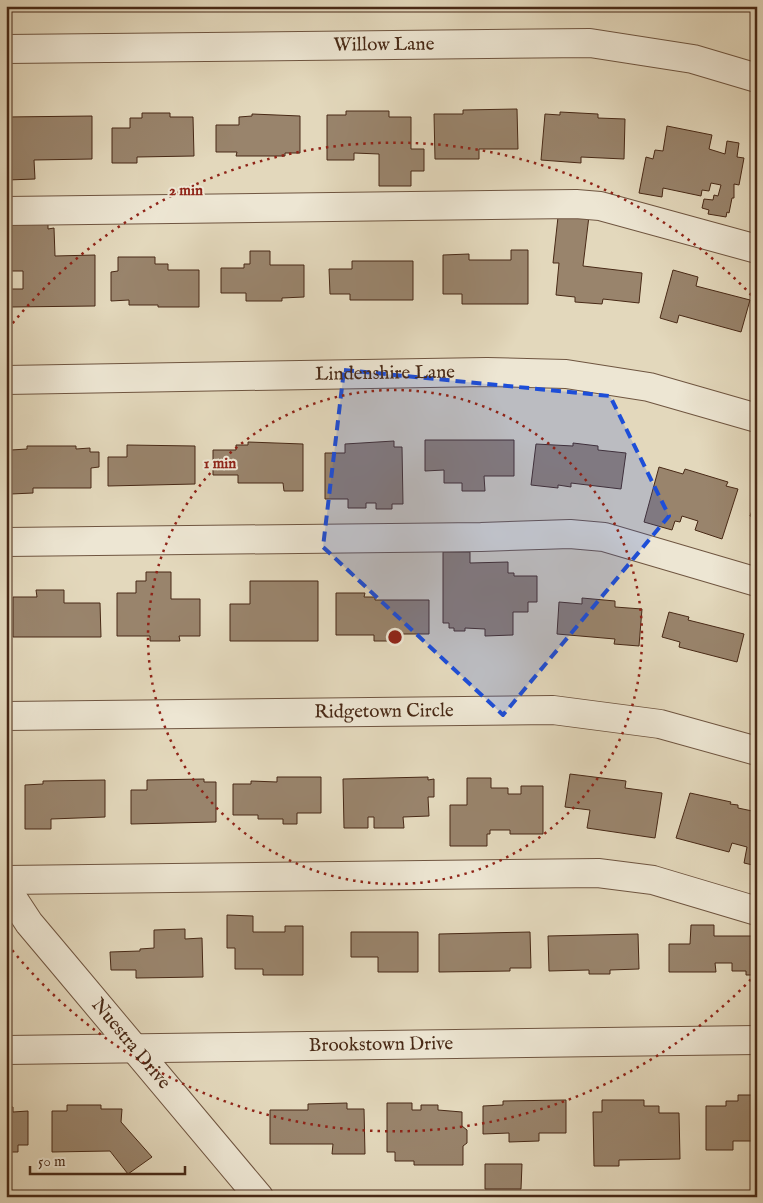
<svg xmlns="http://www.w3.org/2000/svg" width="763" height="1203" viewBox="0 0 763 1203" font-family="'IM FELL English',serif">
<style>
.building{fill:#99846c;stroke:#482916}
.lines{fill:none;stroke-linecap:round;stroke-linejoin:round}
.minor-casing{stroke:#6f5540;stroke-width:30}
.minor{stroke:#ede6d3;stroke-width:28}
.marked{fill:#1d4ed8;fill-opacity:0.2;stroke:#1d4ed8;stroke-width:4;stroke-dasharray:10 6;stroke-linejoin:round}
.ring{fill:none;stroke:#8f2418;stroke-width:2.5;stroke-dasharray:2.5 5}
.labels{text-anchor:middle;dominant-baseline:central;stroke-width:4;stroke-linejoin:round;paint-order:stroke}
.street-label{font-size:19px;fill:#482916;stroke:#ede6d3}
.centre{fill:#8f2418;stroke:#ede6d3;stroke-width:2.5}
.ring-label{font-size:15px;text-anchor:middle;font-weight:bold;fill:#8f2418;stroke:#ede6d3;stroke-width:4;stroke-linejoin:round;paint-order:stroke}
</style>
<rect width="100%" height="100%" fill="#e3d8bc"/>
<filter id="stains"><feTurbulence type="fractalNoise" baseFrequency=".004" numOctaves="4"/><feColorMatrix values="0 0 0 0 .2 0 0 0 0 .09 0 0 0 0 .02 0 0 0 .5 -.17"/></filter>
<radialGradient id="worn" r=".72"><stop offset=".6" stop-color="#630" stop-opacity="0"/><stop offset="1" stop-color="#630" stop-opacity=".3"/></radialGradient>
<path class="building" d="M517,109L518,149H479V159H435L434,114H463V110Z
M346,111H389V117H411V149H424V171H411V186H379V154L354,153V160H327V115H346Z
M560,112L598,114V118L625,119L624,159L581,157V163L541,160L545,114L560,115Z
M142,113H170V117H193L194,156L137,157V163H112V128H130V118H142Z
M252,114L300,116V153H285V156H236L237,152H216V125H239V117L252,116Z
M92,116V159L34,160L35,179L7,180L6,117Z
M667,126L712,135L709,149L725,154L727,141L739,143L737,157L744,158L739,185L734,184V198H732L729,213L727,212L726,217L708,214L709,210L702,208L704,199L713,200L714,195L718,196L721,185L711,183L709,191L702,190L701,196L663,188L662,197L639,193L646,157L653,159L655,150L663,151Z
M589,216L583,266L642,273L639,303L603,299L602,304L575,302V297L556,295L559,263H553L558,217Z
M48,223V229L54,228L55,256L95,255V306L10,307L9,289H23V271H10V224Z
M511,250H528V304H462V294H443V255L469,254V260H511Z
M250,251H270V265H304V297L282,298V301H246V293H221V268H244V264H250Z
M118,257H155V264H168V270H199V307H158V305H129V300L111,301V272L118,271Z
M352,261H413V300H350V294H330L329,269H352Z
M673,270L698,277L696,286L750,300L741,332L679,315L677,323L660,318Z
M425,440H514V476H484L485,491H462V483H444V470L425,471Z
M394,441V447H402L403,504H392V509H376V503H366V508H348V499H325V453H345V444Z
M248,442L303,444V491H284L283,483H238V475H213V450H236V445H248Z
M573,443L598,446V450L626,453L621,489L571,483V487L558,485V488L531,485L536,444L573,446Z
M127,445L195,446V484L108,486V457H127Z
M27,446H76V449L90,448V452H99V467L91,468V488H33V493L11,494V450L27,449Z
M659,467L683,474L685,469L728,482L726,486L738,489L722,539L695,530L698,521L682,516L680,522L675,521L672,530L644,522Z
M757,496V518L750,516Z
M443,552H470V563L508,562V573H514V576H537V602H528V612H513V635L485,636V629L465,628V631H454V628H449V623H443Z
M146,572H171V599H200V636H179L180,641H150V636H117V593H136V581H146Z
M250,581H318V641H230V604H250Z
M36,590H64V603H100L101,637H13V597H37Z
M336,593H365L364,597H375V600H429V634H398V641H374V635H336Z
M582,598L615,601V607L642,609L639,646L614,644L615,639L557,634L559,602L582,604Z
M669,612L689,617L688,620L744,634L737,662L679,647L680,642L662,637Z
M570,774L626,781L625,788L662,793L655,838L587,828L590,810L565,807Z
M277,777H321V813H297V824H283V819H258V815H233V784H251V781L277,782Z
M428,777V780L434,779V797H428L429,816L403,817L404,828H374V817H368V828H344L343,779Z
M467,778H491V788H508V794H521V786H543V834H510V830H490V834H487V846H450V805H467Z
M204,779V782H216V822L131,824V790H147V780Z
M105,780V817L51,819V829H25V785L43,784V781Z
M690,793L731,802L730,804L738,805V808L757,812V866L744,863L747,847L732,843L729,852L676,838Z
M227,915L253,916V932H285V926H303V975H263V969H235V948H227Z
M691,925H714V936H755L756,975H746V971H732V963H715L716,972H669V944H690Z
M185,929V939L202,938L203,977L136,978V970H111L110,952L140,951V949L154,948V930Z
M351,932H418V972H378V957H351Z
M530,932L531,968H510V971L439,972V934Z
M638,934L639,969L610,970V974H589V970L549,971L548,936Z
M738,1095H757V1141H733V1150H706V1106H726V1101H738Z
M566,1100V1133H539V1141L509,1142V1133L483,1134V1106L503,1105V1101Z
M602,1100H644V1106H659V1113H679L680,1159L619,1160V1166H594L593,1112H602Z
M347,1103V1109H364L365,1154H332L333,1144H270V1110H308V1104Z
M387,1103H412V1110H421V1105H438V1110L462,1112V1126L467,1130V1143L463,1146V1165H414V1161H395V1152H387Z
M67,1105H101V1109H122L121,1122L152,1157L128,1174L110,1151L52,1152V1111H67Z
M6,1107H13V1112L28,1111V1145H18V1152H6Z
M485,1164H522L521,1189H485Z"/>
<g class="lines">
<g class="minor-casing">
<g id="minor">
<path id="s1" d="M6,49L590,43L693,59L757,78"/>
<path d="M6,211L576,204L600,206L757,249"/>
<path id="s2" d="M6,380L487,372L566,374L649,387L757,418"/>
<path d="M6,542L481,537L570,534L604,537L757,582"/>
<path id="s3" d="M6,716L553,710L660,724L757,751"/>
<path d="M6,880L598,873L653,880L757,911"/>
<path id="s4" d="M6,888L29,923L61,961L259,1197"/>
<path id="s5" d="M6,1050L757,1040"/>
</g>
</g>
<use href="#minor" class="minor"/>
</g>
<path class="marked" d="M344,370L610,396L669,516L503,715L323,547Z"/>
<g class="ring">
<circle cx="395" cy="637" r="247"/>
<path d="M756 974A494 494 0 0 1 8 945M8 329A494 494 0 0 1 756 300"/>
</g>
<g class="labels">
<g class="street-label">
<text stroke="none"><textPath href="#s1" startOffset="378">Willow Lane</textPath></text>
<text stroke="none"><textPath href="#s2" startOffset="379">Lindenshire Lane</textPath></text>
<text stroke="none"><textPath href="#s3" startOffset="378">Ridgetown Circle</textPath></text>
<text stroke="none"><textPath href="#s4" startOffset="200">Nuestra Drive</textPath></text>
<text stroke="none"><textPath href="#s5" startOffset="375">Brookstown Drive</textPath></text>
</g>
</g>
<circle cx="395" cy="637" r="8" class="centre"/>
<g class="ring-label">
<text x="186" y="195">2 min</text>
<text x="220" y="468">1 min</text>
</g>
<rect width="763" height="1203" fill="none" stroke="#e3d8bc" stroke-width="25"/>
<rect x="8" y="8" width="748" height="1188" fill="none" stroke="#482916" stroke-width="2.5"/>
<rect x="12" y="12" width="738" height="1178" fill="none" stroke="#482916"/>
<path d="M30 1166v8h155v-8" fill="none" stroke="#482916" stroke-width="2.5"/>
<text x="38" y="1166" font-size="15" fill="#482916" stroke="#ede6d3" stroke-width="4" paint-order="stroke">50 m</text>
<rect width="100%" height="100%" filter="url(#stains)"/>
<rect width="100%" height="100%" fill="url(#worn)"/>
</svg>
